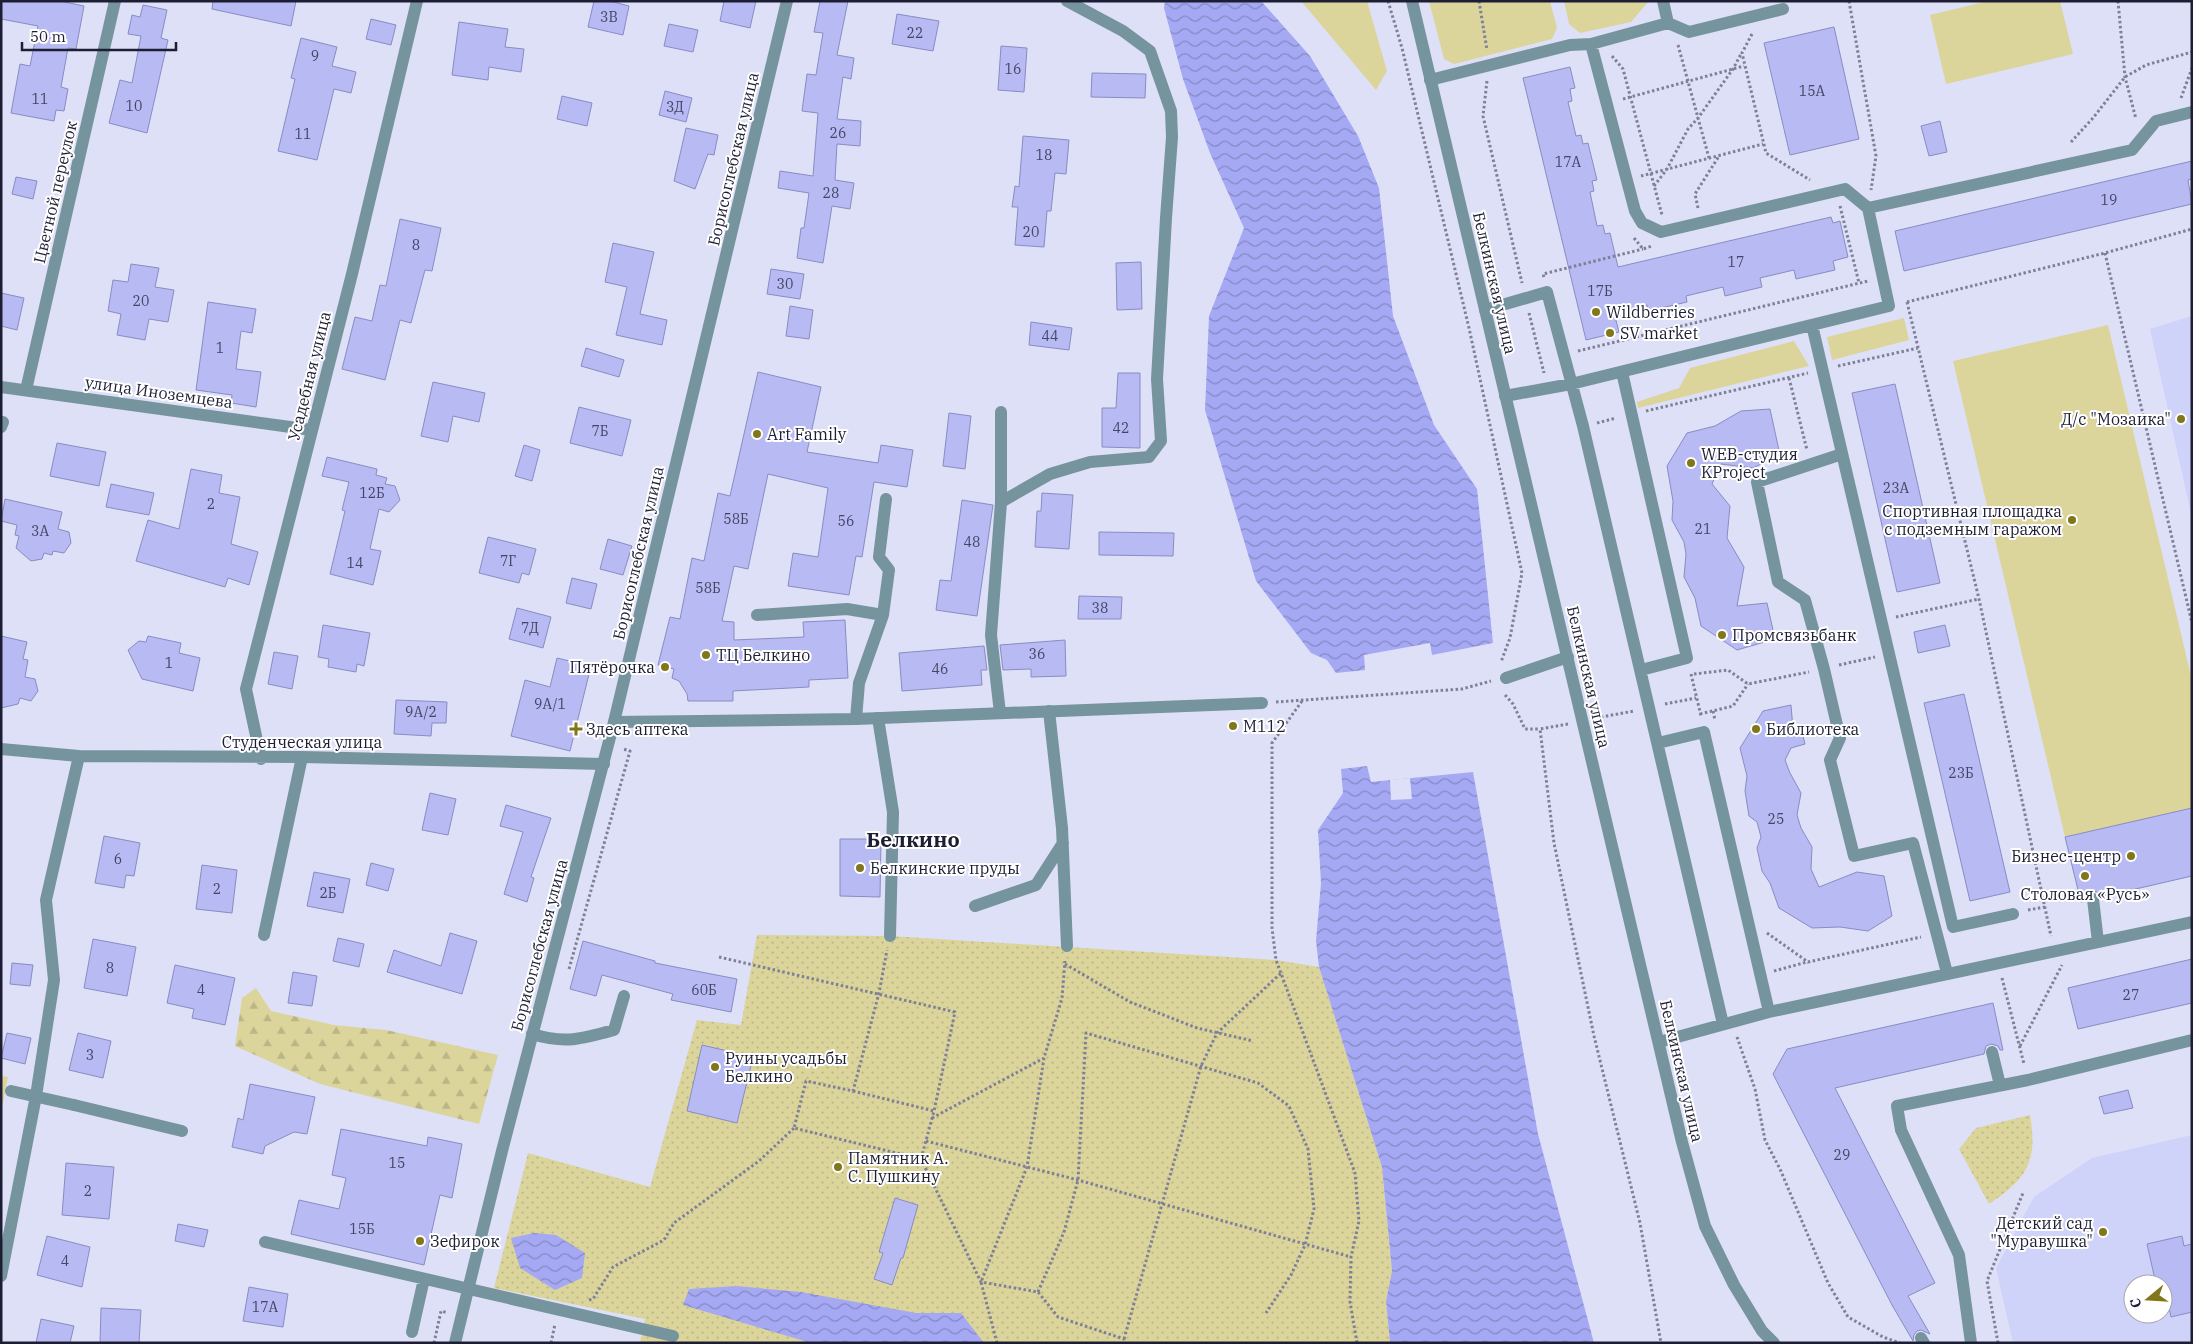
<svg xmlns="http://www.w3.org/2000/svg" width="2193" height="1344" viewBox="0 0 2193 1344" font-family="'IBM Plex Serif',serif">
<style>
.built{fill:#cfd2f9;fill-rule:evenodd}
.grass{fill:#dbd59c}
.forest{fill:url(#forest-firs)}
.park{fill:url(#park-dots)}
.water{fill:url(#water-waves)}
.pier{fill:#dee0f8}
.building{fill:#b7baf3;stroke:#898cc2}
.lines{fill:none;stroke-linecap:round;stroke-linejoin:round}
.path{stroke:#7f8097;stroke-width:3;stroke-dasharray:2.5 2.5;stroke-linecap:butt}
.service{stroke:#76949e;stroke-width:12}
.minor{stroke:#76949e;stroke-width:12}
.tertiary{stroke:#76949e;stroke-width:12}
.poi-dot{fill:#817619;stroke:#fff;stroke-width:2}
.labels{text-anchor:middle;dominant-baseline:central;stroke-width:4;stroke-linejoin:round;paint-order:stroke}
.number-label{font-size:14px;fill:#444563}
.street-label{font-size:16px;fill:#1d1e33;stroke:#fff}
.poi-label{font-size:16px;fill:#1d1e33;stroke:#fff;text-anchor:start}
.district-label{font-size:21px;font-weight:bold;fill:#1d1e33;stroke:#fff}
</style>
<defs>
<pattern id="forest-firs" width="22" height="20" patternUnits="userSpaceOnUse" patternTransform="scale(1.25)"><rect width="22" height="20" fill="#dbd59c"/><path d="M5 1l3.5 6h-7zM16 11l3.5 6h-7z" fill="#bcb687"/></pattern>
<pattern id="park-dots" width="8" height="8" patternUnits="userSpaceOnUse" patternTransform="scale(1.25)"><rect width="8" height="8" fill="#dbd59c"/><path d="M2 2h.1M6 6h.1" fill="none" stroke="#bcb687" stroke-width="1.8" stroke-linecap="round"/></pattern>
<pattern id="water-waves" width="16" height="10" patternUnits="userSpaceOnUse" patternTransform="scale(1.25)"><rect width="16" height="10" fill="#a5a8f3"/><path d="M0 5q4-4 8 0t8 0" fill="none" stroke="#8688c5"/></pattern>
</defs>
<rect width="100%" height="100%" fill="#dee0f8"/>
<path class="built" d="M2192,316V518L2150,329Z
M2192,1135V1343H2013L1996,1268L2034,1197L2092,1158ZM2133,1284H2163V1314H2133Z"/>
<path class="grass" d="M1301,1H1367L1387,71L1376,90Z
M1429,1H1550L1557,28L1552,39L1454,64L1444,59Z
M1564,1H1649L1631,22L1580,33L1569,24Z
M1988,1H2060L2073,54L1946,84L1930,15Z
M1904,318L1909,340L1832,360L1827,337Z
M2108,325L2192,680V808L2065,837L1953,361Z
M1794,341L1809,366L1638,408L1637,402L1679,388L1690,368Z
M1,1076L8,1077L3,1103H1Z"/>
<path class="forest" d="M256,988L271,1011L334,1025L386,1030L498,1055L479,1124L320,1084L235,1046L242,998Z"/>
<path class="park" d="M757,935L890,936L1276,960L1319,967L1382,1167L1392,1271L1386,1301L1390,1343H640L645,1319L494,1288L528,1153L650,1187L697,1020L741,1025Z
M2030,1115C2038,1161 2027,1179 1989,1204L1959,1149L1976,1128Z"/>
<path class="water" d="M1165,1H1261L1310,56L1358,136L1379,188L1393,316L1434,425L1477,489L1493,643L1432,655L1430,643L1364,655L1365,670L1336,673L1327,660L1311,653L1256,581L1205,410L1209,316L1244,228L1210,153L1183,79L1164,8Z
M1367,766L1371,782L1473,772L1538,1134L1594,1343H1390L1386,1301L1392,1271L1382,1167L1319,967L1316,941L1321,883L1318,830L1343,793L1341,769Z
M534,1233L556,1235L585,1253L582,1278L555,1290L520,1268L511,1238Z
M736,1286L801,1292L916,1313H961L984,1343H811L683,1305L689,1289Z"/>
<path class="pier" d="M1410,778L1412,799L1391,800L1390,780Z"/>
<path class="building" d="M1,1H60L84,6L76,49L68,48L61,87L68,89L64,111L56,110L54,121L11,113L20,64L30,66L38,26L1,19Z
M213,1H296L291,26L212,9Z
M594,1H610L629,6L623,35L588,27Z
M724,1H756L750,28L720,21Z
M820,1H848L837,55L854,58L851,79L843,77L837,119L861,121L860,146L837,144L835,180L854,183L850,209L832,206L823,263L797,258L801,228H804L809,193L778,188L780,171L813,176L818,113L802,111L807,74L816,75L823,33L814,32Z
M143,5L167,10L161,38L168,40L147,133L109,123L120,80L132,83L141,36L128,34L132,15L140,17Z
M897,14L939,21L933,51L892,44Z
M371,19L396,25L391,45L366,39Z
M459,22L508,29L505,47L524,49L521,72L489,67L488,80L452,75Z
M669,24L698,30L693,52L664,46Z
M1834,27L1859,139L1790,155L1764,43Z
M301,38L337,47L332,66L356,72L351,93L334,89L317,160L278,151L295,79L291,78Z
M1001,46L1027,48L1024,92L998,90Z
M1570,67L1575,88L1570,89L1572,101L1568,102L1576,136L1581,135L1583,144L1588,143L1597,180L1592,181L1594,191L1590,192L1597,226L1603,225L1605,234L1610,233L1618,267L1831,217L1833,223L1840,221L1848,257L1833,261L1835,270L1796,279L1794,270L1760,278L1762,287L1725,296L1723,287L1686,296L1687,302L1648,311L1647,305L1614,313L1619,332L1586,340L1523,78Z
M1092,73L1146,74L1145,98L1091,97Z
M665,91L692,98L686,122L659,115Z
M562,96L592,103L587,126L557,119Z
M1940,121L1947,152L1929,156L1921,126Z
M686,128L718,135L714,155L708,154L695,189L674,181Z
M1023,136L1069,140L1066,174L1055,173L1051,211H1047L1044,247L1015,245L1018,207H1012L1015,186L1019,187Z
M2192,161V179L2188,180L2192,204L1904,271L1895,231Z
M16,177L37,181L33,199L12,194Z
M400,219L441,228L432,271L425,270L411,323L400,320L385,380L342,369L355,317L372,321L380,285L386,286Z
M613,243L654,252L640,314L667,320L662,345L616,335L627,287L605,282Z
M1141,262L1142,309L1117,310L1116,263Z
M131,264L159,268L155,287L174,290L168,322L149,319L145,340L117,335L121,314L108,311L113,280L128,282Z
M771,269L804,274L800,299L767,294Z
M1,293L24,298L17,330L1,326Z
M208,302L256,309L252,333L241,331L236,369L261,372L256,407L231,403L232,395L196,390Z
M790,306L813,310L809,339L786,336Z
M1031,322L1072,328L1069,350L1029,345Z
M586,348L624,360L619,377L581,366Z
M758,372L821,387L807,452L878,463L881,445L913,450L907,487L874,482L862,557L856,556L849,595L788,586L793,553L818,557L828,488L768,474L748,569L734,566L722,621L734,622V640L804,637L803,622L845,620L848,678L809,680V687L733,691V701H688L687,694L679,681L672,678L674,669L658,665L670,617L680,619L692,558L704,561L718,493L730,496Z
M1118,373H1140V448L1102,447V408H1116Z
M433,382L485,393L479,422L453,416L448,442L421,436Z
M1895,384L1940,583L1897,592L1852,393Z
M579,407L631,420L622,456L570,443Z
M1770,409L1780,455L1753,468L1721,464L1712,484L1730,506L1727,538L1744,567L1737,606L1767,603L1775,639L1737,650L1701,626L1695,598L1684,577L1686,554L1684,542L1672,520L1673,501L1667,466L1687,433L1715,426L1741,411Z
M949,413L971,416L965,469L943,466Z
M57,443L106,452L99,486L50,476Z
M524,445L540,450L532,481L515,476Z
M327,457L377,469L376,475L387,478L385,484L395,486L400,500L389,512L379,509L370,549L381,551L373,585L330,574L345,511L342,510L349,482L322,476Z
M191,469L222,475L219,493L240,497L231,544L258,552L249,585L228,578L225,587L136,561L148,520L179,529Z
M111,484L154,493L149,515L106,507Z
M1042,493L1073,495L1069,549L1035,547L1037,511H1041Z
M5,499L62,512L58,529L69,532L71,543L64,553L53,551L52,555L44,553L42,559L31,561L16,548L19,536L15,535L17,525L1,521Z
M962,500L993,505L977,616L936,610L940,580L951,581Z
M1099,532L1174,533L1173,556L1099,555Z
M488,537L536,549L529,575L522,573L519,583L479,573Z
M608,539L632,546L623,575L600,569Z
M572,578L597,584L591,609L566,603Z
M1079,596L1122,597L1121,619H1078Z
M517,608L551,617L543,648L509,639Z
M323,625L370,633L364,666L357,664L356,672L328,667L329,659L318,657Z
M1945,625L1950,646L1918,653L1914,632Z
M1,636L27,642L23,659L28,660L25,677L35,679L38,691L31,701L20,698L18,704L1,708Z
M148,636L181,643L179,653L200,658L193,691L142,679L128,650L139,641L146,642Z
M1065,640L1066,676L1031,677V669L1003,670L1000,645Z
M984,646L987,670H981L982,685L902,691L899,653Z
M274,652L298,656L292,689L268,684Z
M557,658L591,666L570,751L511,736L525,680L550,687Z
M1964,694L2010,892L1970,901L1924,703Z
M396,700L447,702L446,723H432L431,736L394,734Z
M1791,705L1793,729L1801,728L1805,744L1791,748L1785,760L1790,773L1801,793L1797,815L1801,828L1812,847L1811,869L1819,887L1857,872L1884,876L1892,916L1868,931L1840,927L1812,928L1779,908L1770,883L1762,871L1757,848L1761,837L1757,822L1749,816L1745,791L1747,776L1740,748L1763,711Z
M430,793L456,799L448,835L422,830Z
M506,805L551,818L531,877L534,878L527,902L504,894L523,832L500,826Z
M2192,808V876L2101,897L2097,892L2092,891L2086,895L2085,901L2081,902L2065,837Z
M104,836L140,843L134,876L126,875L124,888L95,883Z
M840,839H881L880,897L840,896Z
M371,863L394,869L388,891L366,885Z
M202,865L237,870L232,913L196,909Z
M314,872L350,879L343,913L307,906Z
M450,933L477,941L462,994L387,972L394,950L441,966Z
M338,938L364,944L359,967L333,961Z
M93,939L136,947L127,996L84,988Z
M583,941L655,961V963L737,979L731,1012L671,1000L673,994L602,975L596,996L570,989Z
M2192,959V1003L2078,1029L2068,988Z
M12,963L33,965L30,986L10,984Z
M175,965L235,978L225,1025L192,1018L194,1009L167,1003Z
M293,972L317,976L312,1006L288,1003Z
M1993,1003L2003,1050H2000L1998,1046L1991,1044L1986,1046L1984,1054L1835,1088L1935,1283L1908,1296L1930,1334L1921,1330L1917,1331L1914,1335L1913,1341L1892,1305L1773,1074L1787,1049Z
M7,1033L31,1038L25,1064L1,1058Z
M78,1033L111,1041L103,1078L69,1070Z
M702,1045L753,1057L737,1123L687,1111Z
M250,1084L315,1097L307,1134L294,1132L265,1146L263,1154L232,1147L238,1118L243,1120Z
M2128,1090L2133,1108L2104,1114L2099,1097Z
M341,1129L427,1146L428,1137L462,1144L452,1198L440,1195L424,1265L291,1234L299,1200L339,1209L346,1178L332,1175Z
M66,1163L114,1167L109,1219L62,1215Z
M895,1198L918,1205L903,1258H901L892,1285L874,1279L883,1253L879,1252Z
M178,1224L208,1230L204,1247L175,1241Z
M47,1236L90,1247L82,1287L37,1275Z
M2182,1236L2184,1246L2192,1244V1312L2171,1317L2169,1308L2163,1310V1284H2156L2147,1244Z
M249,1287L288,1294L283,1327L243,1321Z
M101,1308L141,1310L139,1343H100Z
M41,1319L74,1326L70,1343H36Z"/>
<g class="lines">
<path class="path" d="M1388,1L1402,48L1469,328L1522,573L1510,638L1501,662
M1479,1L1487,50
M1849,1L1876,156L1871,190
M2118,1L2125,77L2136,119
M1752,34L1742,53L1766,153L1810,180
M1678,45L1709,158
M1612,56L1623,69L1662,215
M1487,81L1483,116L1522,283
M2181,98L2192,68
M1623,99L1744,66
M2071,142L2093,118L2125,77L2146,65L2192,52
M1641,176L1763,144
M1654,186L1667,169L1688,129L1698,118L1733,69L1741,54
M1840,206L1859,283
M1698,208L1695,194L1719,156
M1634,238L1643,249L1652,246
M2105,253L2192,623
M1544,277L1543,274L1643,249
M1907,302L1979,599L2051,936
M1907,302L2105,253L2192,229
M1529,313L1544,373
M1578,351L1868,281
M1838,366L1918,348
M1789,378L1807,450
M1646,411L1808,373
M1597,423L1616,418
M1896,617L1979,599
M1839,665L1875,657
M1691,674L1701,716
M1694,674L1728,670L1748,684L1809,672
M1505,695L1513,704L1525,729H1540
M1302,701L1272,743V928L1276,960L1355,1173L1359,1221L1351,1257L1350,1302L1357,1343
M1276,702L1462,689L1491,681
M1665,704L1696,698
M1713,711L1715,720
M1700,714L1733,706L1748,684
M1596,718L1634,711
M1568,724L1540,729L1554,843L1594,1036L1640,1223L1661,1343
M2028,910L2045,907
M1767,933L1808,962L1921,937
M719,957L955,1012L934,1111
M1065,964L1130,1002L1197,1028L1253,1041
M569,969L630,751L623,749
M1774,971L1807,962
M2002,978L2024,1064
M1737,1037L1755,1089L1765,1140L1780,1169L1828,1283L1848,1317L1883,1337L1900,1343
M2020,1046L2062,965
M853,1091L934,1111L921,1159L794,1128L806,1081L853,1091L879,993L887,950
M932,1118L1044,1058
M926,1141L1078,1180L1351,1257
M921,1159L981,1282L1038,1292L1058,1317L1124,1339L1126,1343
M1038,1292L1064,1232L1078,1180L1086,1033L1258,1083L1289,1106L1308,1149L1314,1209L1305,1245L1291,1275L1266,1313
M589,1300L593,1299L613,1267L664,1240L674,1223L759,1161L794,1128
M1124,1339L1201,1066L1217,1033L1281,973
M434,1343L441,1311L448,1313
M551,1343L555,1324
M997,1343L981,1282L1027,1167L1044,1058L1062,998L1065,961
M1998,1343L1987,1281L2023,1193"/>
<path class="service" d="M1663,1L1668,23L1689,32L1783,9
M1591,44L1668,23
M1430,80L1570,45L1591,44L1635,211L1642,223L1661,232L1845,189L1868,208
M1485,310L1547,292L1583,426L1723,1024
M1812,325L1953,927L2013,914
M1622,372L1687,658L1641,670
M1505,396L1571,384L1889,306L1868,208L2132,150L2156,121L2192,112
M1842,454L1757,482L1778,582L1805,600L1824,669L1840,738L1830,760L1854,856L1913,843L1947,973
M1001,502V412
M757,615L847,609L883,615
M1049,711L1062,828L1067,946
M878,718L893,812L890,936
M856,719L859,683L883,615L889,570L879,557L886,499
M1658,743L1704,732L1769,1012
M2093,899L2098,942
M975,906L1036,885L1063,843
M264,935L302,757
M532,1034C565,1044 582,1039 614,1030L624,996
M1659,1042L1769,1012L2192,922
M1992,1052L2000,1085
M74,1105L182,1131
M265,1242L673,1336
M412,1332L424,1279
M1921,1338L1924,1343
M1971,1343L1959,1255L1901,1130L1897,1106L2028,1080L2192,1040"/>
<path class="minor" d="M1,387L312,430
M26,390L115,1
M1,427L3,422
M1506,678L1568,657
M1000,713L991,635L1001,502L1050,474L1090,462L1149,457L1161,441L1157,379L1166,218L1172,137L1171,111L1150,51L1123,31L1067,1
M614,722L856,719L1262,703
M1,749L79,756L302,757L604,764
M261,759L246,689L352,274L417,1
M11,1091L74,1105
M1,1276L36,1096L54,980L46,900L79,756"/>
<path class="tertiary" d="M1412,1L1682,1142L1705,1226L1734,1285L1762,1331L1774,1343
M455,1343L502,1151L614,722L787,1"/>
</g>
<g class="poi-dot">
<circle cx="1596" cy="312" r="5"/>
<circle cx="1610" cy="333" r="5"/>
<circle cx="2181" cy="419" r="5"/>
<circle cx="757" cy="434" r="5"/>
<circle cx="1691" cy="463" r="5"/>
<circle cx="2072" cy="520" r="5"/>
<circle cx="1722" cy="635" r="5"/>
<circle cx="706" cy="655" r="5"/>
<circle cx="665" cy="667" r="5"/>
<circle cx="1233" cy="726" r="5"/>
<path d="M573.5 721.5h5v5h5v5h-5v5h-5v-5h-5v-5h5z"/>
<circle cx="1756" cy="729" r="5"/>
<circle cx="2131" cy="856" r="5"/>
<circle cx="860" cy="868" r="5"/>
<circle cx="2085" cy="876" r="5"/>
<circle cx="715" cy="1067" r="5"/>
<circle cx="838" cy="1167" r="5"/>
<circle cx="2103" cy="1232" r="5"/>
<circle cx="420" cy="1241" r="5"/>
</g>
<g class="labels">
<g class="number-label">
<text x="609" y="17">3В</text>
<text x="915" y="33">22</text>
<text x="315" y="56">9</text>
<text x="1013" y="69">16</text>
<text x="1812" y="91">15А</text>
<text x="40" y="99">11</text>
<text x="134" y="106">10</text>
<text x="675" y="107">3Д</text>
<text x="838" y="133">26</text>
<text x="303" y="134">11</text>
<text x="1044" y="155">18</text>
<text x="1568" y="162">17А</text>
<text x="831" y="193">28</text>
<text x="2109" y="200">19</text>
<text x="1031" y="232">20</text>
<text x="416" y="245">8</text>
<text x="1736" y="262">17</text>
<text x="785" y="284">30</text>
<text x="1600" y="291">17Б</text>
<text x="141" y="301">20</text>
<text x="1050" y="336">44</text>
<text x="220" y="348">1</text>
<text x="1121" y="428">42</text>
<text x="600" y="431">7Б</text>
<text x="1896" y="488">23А</text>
<text x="372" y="493">12Б</text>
<text x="211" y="504">2</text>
<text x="736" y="519">58Б</text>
<text x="846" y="521">56</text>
<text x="1703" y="529">21</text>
<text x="40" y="531">3А</text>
<text x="972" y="542">48</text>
<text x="508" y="561">7Г</text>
<text x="355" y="563">14</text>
<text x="708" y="588">58Б</text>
<text x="1100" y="608">38</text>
<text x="530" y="628">7Д</text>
<text x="1037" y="654">36</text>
<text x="169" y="663">1</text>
<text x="940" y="669">46</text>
<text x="550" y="704">9А/1</text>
<text x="421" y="712">9А/2</text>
<text x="1961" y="773">23Б</text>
<text x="1776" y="819">25</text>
<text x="118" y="859">6</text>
<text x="217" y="889">2</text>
<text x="328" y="893">2Б</text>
<text x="110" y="968">8</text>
<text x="201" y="990">4</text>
<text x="704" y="990">60Б</text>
<text x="2131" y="995">27</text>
<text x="90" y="1055">3</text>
<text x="1842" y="1155">29</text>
<text x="397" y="1163">15</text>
<text x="88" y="1191">2</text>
<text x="362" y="1229">15Б</text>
<text x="65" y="1261">4</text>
<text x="265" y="1307">17А</text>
</g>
<g class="street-label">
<text transform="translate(733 159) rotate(-77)">Борисоглебская улица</text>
<text transform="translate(55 192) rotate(-77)">Цветной переулок</text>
<text transform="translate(1495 283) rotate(77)">Белкинская улица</text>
<text transform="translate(309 376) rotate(-76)">Усадебная улица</text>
<text transform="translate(159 392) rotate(8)">улица Иноземцева</text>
<text transform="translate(638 553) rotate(-77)">Борисоглебская улица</text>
<text transform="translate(1589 677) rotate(77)">Белкинская улица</text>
<text x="302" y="742">Студенческая улица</text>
<text transform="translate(539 945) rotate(-75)">Борисоглебская улица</text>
<text transform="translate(1682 1071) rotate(77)">Белкинская улица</text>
</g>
<g class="poi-label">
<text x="1606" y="312">Wildberries</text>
<text x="1620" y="333">SV market</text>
<text x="2171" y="419" text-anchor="end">Д/c "Мозаика"</text>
<text x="767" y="434">Art Family</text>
<text x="1701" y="454">WEB-студия<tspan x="1701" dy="18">KProject</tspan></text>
<text x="2062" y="511" text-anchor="end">Спортивная площадка<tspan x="2062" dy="18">с подземным гаражом</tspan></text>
<text x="1732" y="635">Промсвязьбанк</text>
<text x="716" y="655">ТЦ Белкино</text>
<text x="655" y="667" text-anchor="end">Пятёрочка</text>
<text x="1243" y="726">М112</text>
<text x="586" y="729">Здесь аптека</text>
<text x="1766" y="729">Библиотека</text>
<text x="2121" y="856" text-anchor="end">Бизнес-центр</text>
<text x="870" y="868">Белкинские пруды</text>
<text x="2085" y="894" text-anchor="middle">Столовая «Русь»</text>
<text x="725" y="1058">Руины усадьбы<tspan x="725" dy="18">Белкино</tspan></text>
<text x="848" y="1158">Памятник А.<tspan x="848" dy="18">С. Пушкину</tspan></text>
<text x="2093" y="1223" text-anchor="end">Детский сад<tspan x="2093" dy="18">"Муравушка"</tspan></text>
<text x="430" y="1241">Зефирок</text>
</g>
<g class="district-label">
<text x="913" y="839">Белкино</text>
</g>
</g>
<rect width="2193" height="1344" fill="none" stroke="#1d1e33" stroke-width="5"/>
<g transform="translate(2148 1299) rotate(252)"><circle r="24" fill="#ffffff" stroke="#a5a5ad"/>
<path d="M0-4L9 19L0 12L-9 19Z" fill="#817619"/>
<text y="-8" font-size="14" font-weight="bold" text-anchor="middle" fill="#1d1e33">С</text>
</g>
<path d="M22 42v8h154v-8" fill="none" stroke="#1d1e33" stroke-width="2.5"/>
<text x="30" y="42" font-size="15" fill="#1d1e33" stroke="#ffffff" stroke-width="4" paint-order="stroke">50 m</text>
</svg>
